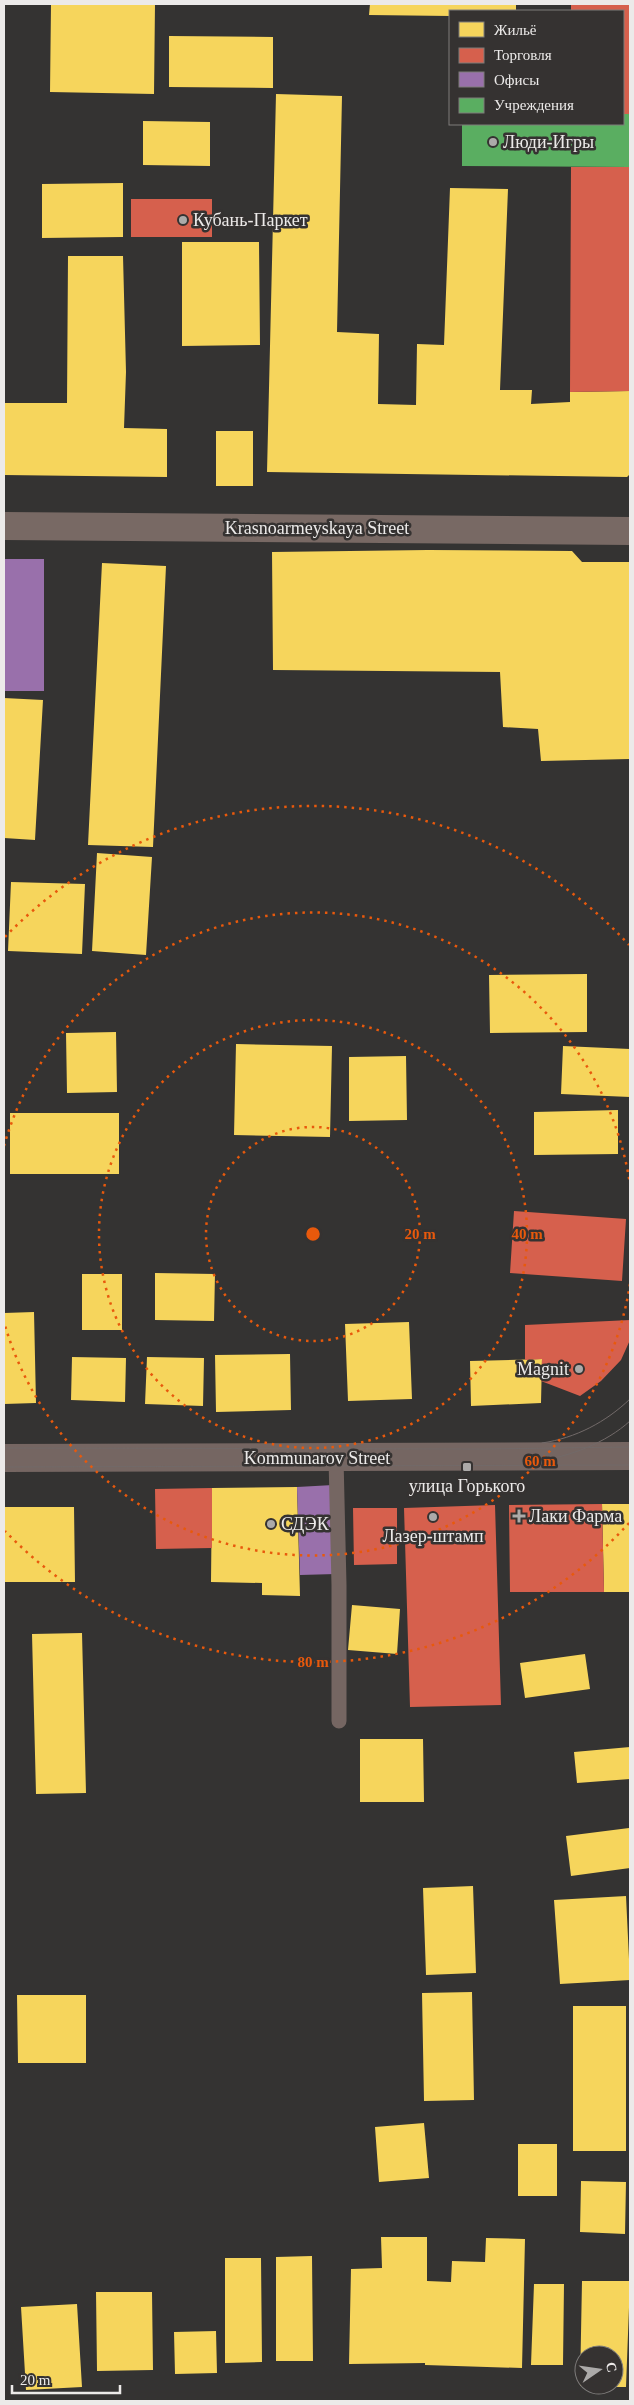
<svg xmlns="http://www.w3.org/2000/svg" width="634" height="2405" viewBox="0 0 634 2405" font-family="Georgia,serif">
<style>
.homes{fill:#f6d55c}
.shops{fill:#d6604d}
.offices{fill:#9970ab}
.public{fill:#5aae61}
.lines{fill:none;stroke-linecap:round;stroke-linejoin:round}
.lane{stroke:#756662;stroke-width:15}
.street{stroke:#756662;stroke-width:28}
.secondary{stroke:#786964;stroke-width:28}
.tram{stroke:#726a69;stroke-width:1}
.ring{fill:none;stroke:#e8590c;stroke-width:2.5;stroke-dasharray:2.5 5}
.poi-dot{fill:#acaaa9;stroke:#353231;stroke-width:2}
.labels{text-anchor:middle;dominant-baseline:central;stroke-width:5;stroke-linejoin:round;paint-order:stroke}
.poi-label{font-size:18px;fill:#eceae9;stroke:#353231;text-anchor:start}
.street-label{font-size:18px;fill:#eceae9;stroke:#353231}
.centre{fill:#e8590c;stroke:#353231;stroke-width:2.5}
.ring-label{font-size:15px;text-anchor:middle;font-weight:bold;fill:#e8590c;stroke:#353231;stroke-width:5;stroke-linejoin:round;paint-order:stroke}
</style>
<rect width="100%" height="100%" fill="#343332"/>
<path class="homes" d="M51,4H155L154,94L50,92Z
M370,4H516V11H450V16L369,15Z
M169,36L273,37V88L169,87Z
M276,94L342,96L337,332L379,334L378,404L416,405L417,344L444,345L450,188L508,189L500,390H532L531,404L570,402V392L630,391V474L627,477L267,472Z
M143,121L210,122V166L143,165Z
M123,183V237L42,238V184Z
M182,242H259L260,345L182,346Z
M68,256H123L126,372L124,428L167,429V477L4,475V403H67Z
M216,431H253V486H216Z
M428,550L572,551L582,562H630V759L541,761L538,729L503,727L500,672L273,670L272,552Z
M102,563L166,566L153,847L88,845Z
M4,698L43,700L35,840L4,838Z
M97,853L152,857L146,955L92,951Z
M11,882L85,884L82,954L8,951Z
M587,974V1032L490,1033L489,975Z
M116,1032L117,1092L67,1093L66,1033Z
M236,1044L332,1046L330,1137L234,1135Z
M563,1046L630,1049V1097L561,1094Z
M406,1056L407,1120L349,1121V1057Z
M618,1110V1154L534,1155V1112Z
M10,1113H119V1174H10Z
M155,1273L215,1274L214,1321L155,1320Z
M82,1274H122V1330H82Z
M34,1312L36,1403L4,1404V1313Z
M409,1322L412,1399L348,1401L345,1324Z
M290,1354L291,1410L216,1412L215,1355Z
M72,1357L126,1358L125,1402L71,1400Z
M147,1357L204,1358L203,1406L145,1404Z
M542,1359L541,1403L471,1406L470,1361Z
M297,1487L300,1596L262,1595V1583L211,1582L212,1488Z
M602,1504H630V1592H604Z
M4,1507H74L75,1582H4Z
M352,1605L400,1609L397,1654L348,1650Z
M82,1633L86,1793L36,1794L32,1634Z
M585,1654L590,1689L525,1698L520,1663Z
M360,1739H423L424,1802H360Z
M630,1747V1779L577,1783L574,1752Z
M629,1828L630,1868L571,1876L566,1836Z
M473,1886L476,1973L426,1975L423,1888Z
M626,1896L630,1980L560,1984L554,1900Z
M472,1992L474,2100L424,2101L422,1993Z
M17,1995H86V2063H18Z
M573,2006H626V2151H573Z
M424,2123L429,2178L379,2182L375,2127Z
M518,2144H557V2196H518Z
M581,2181L626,2182L625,2234L580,2232Z
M381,2237H427V2281L451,2282L452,2261L485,2262L486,2238L525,2239L522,2368L425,2365V2363L349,2364L351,2269L382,2268Z
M312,2256L313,2361H276V2257Z
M225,2258H261L262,2362L225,2363Z
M582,2281H630L626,2387H603L614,2385V2355H584V2386H580Z
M534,2284H564L563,2365H531Z
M96,2292H152L153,2370L97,2371Z
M77,2304L82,2387L26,2390L21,2307Z
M216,2331L217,2373L175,2374L174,2332Z"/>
<path class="shops" d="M571,4H630V114H623V11H571Z
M571,167H630V391L570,392Z
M131,199H212V237H131Z
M514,1211L626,1219L622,1281L510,1273Z
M630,1320V1340L621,1360L601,1381L580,1396L541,1381L542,1359L525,1360V1325Z
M212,1488V1548L156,1549L155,1489Z
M602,1504L604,1592H510L509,1505Z
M495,1505L501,1705L410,1707L404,1508Z
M353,1508H397V1564L354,1565Z"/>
<path class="offices" d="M4,559H44V691H4Z
M333,1485L336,1574L300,1575L297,1487Z"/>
<path class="public" d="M623,114H630V167L462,166V124H623Z"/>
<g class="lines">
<path class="lane" d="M336,1458L339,1585V1721"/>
<path class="street" d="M4,1458L630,1456"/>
<path class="secondary" d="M4,526L630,531"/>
<path class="tram" d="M542,1443C576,1438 606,1422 630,1399
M4,1448L483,1449L630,1447
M537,1461C569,1457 606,1443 630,1421
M4,1467L630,1465"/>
</g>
<g class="ring">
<circle cx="313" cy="1234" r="107"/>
<circle cx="313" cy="1234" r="214"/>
<path d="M630 1284A321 321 0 0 1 4 1322M4 1146A321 321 0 0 1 630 1184"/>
<path d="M629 1523A428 428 0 0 1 5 1531M5 937A428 428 0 0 1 629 945"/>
</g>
<g class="poi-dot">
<circle cx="493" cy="142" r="5"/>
<circle cx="183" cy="220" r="5"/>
<circle cx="579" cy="1369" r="5"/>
<rect x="462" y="1462" width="10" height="10" rx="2.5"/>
<path d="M516.5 1508.5h5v5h5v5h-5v5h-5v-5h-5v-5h5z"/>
<circle cx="433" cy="1517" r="5"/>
<circle cx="271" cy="1524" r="5"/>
</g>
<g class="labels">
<g class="poi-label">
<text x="503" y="142">Люди-Игры</text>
<text x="193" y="220">Кубань-Паркет</text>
<text x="569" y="1369" text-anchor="end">Magnit</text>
<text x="467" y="1486" text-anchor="middle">улица Горького</text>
<text x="529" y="1516">Лаки Фарма</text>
<text x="281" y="1524">СДЭК</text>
<text x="433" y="1536" text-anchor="middle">Лазер-штамп</text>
</g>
<g class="street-label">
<text x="317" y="528">Krasnoarmeyskaya Street</text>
<text x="317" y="1458">Kommunarov Street</text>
</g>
</g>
<circle cx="313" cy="1234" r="8" class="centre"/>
<g class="ring-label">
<text x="420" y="1239">20 m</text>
<text x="527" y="1239">40 m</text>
<text x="540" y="1466">60 m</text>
<text x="313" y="1667">80 m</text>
</g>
<rect width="634" height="2405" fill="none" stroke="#eceae9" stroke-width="10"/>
<rect x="449" y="10" width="175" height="115" fill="#353231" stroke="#7e7c7b"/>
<rect x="459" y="22" width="25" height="15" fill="#f6d55c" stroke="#7e7c7b"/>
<text x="494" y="35" font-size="15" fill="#eceae9">Жильё</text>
<rect x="459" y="48" width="25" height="15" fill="#d6604d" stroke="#7e7c7b"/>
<text x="494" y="60" font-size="15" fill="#eceae9">Торговля</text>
<rect x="459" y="72" width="25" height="15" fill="#9970ab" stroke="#7e7c7b"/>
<text x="494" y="85" font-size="15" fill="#eceae9">Офисы</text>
<rect x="459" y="98" width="25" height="15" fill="#5aae61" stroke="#7e7c7b"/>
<text x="494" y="110" font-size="15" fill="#eceae9">Учреждения</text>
<g transform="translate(599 2370) rotate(77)"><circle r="24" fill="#353231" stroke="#7e7c7b"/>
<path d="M0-4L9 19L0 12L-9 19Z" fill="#acaaa9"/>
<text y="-8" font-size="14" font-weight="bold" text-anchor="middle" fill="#eceae9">С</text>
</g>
<path d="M12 2385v8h108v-8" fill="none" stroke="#eceae9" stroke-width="2.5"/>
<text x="20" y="2385" font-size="15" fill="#eceae9" stroke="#353231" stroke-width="4" paint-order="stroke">20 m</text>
</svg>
